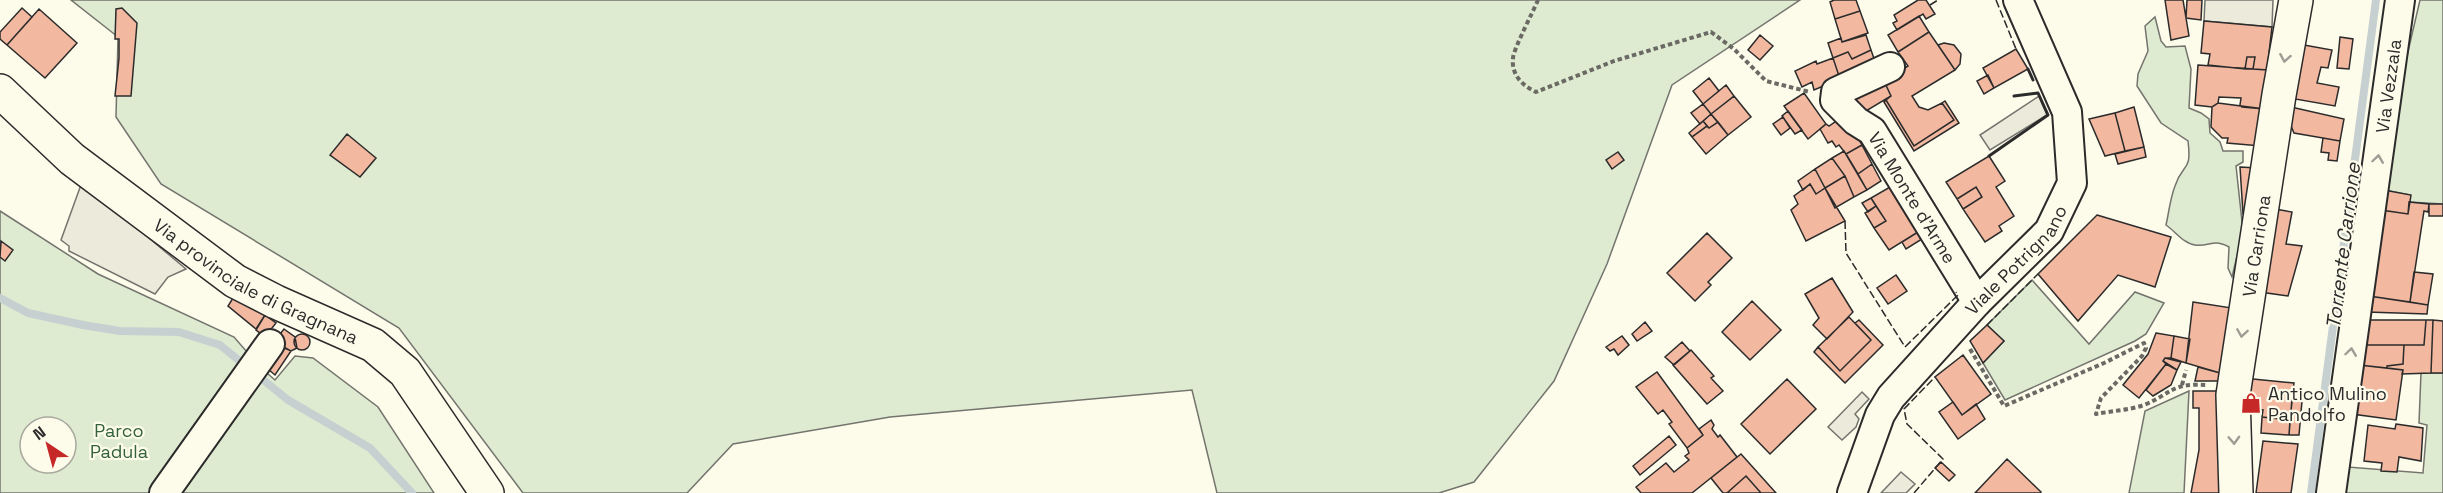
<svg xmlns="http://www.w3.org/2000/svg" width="2443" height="493" viewBox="0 0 2443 493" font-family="'Space Grotesk',sans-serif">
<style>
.green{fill:#deebd1;stroke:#74746e;stroke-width:1.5;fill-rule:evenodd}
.parking{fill:#eceadb;stroke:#74746e;stroke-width:1.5}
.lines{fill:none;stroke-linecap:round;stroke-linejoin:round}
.stream{stroke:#c7d0d0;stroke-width:8}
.building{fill:#f2b8a0;stroke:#2b2b2b;stroke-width:1.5}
.minor-casing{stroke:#2b2b2b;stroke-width:32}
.major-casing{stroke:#2b2b2b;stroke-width:36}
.path{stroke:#6a6964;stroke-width:4;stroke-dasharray:4.5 3;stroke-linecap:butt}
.minor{stroke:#fdfbea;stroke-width:28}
.major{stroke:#fdfbea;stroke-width:33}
.fence{stroke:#2b2b2b;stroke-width:1.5;stroke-dasharray:8 3;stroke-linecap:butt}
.wall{stroke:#2b2b2b;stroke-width:3}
.oneway{stroke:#9e9d94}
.labels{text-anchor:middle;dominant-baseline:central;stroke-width:4.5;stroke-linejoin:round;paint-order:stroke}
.street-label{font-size:18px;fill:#2b2b2b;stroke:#fdfbea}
.poi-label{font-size:18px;fill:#2b2b2b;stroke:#fdfbea;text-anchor:start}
.park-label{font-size:18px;fill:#34623c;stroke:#fdfbea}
.water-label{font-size:20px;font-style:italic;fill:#2b2b2b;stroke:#fdfbea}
</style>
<rect width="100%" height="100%" fill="#fdfbea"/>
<path class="green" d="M71,0H1800L1672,85L1607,264L1554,381L1474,482L1439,493H1217L1192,390L890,417L733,444L687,493H523L399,328L161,184L116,117L118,37Z
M2420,0H2443V204L2409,202L2410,195L2384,190L2403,73Z
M2155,17L2161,41L2166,47L2185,46L2191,69L2189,108L2201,113L2209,119L2210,133L2220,142L2223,151H2243V162L2236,166L2243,231L2232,277L2228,268L2229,247C2213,238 2210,247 2195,245C2184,244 2175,231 2166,225C2169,212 2170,199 2175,186C2183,162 2192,173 2188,141L2161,123L2137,86L2138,74L2148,51L2145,26Z
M0,211L98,274L234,337L260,367L275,380L295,356L313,358L378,407L434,493H0ZM30,427H66V463H30Z
M2032,280L2089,344L2135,292L2164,303L2146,334L2135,341L2005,400L1983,363L2004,341L1987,325Z
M2421,373H2443V493H2344L2348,467L2423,473L2427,425L2419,423Z
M2189,391L2184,493H2129L2145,411Z"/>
<path class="parking" d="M2205,0H2273L2272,27L2204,21Z
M2039,96L2047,115L1990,150L1980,135Z
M82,182L186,269L168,277L155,294L69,251V246L61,240Z
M1862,392L1869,399L1855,414L1859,419L1856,427L1842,440L1828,427Z
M1901,472L1915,484L1906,493H1881Z"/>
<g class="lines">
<path class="stream" d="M0,298L28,313L83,325L120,331L179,332L220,345L247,367
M256,374L288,400L370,448L412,493
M2311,493L2376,0"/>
</g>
<path class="building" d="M1834,0H1856L1860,11L1835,19L1830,2Z
M1918,0H1926L1935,14L1926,19L1923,14L1897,30L1893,23L1897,21L1894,15Z
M2165,0H2183L2189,36L2171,40Z
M2187,0H2202L2201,20L2186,18Z
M22,8L32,17L7,45L0,39V32Z
M122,8L137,23L131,96H115L119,58V39H115L116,9Z
M39,9L77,43L45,78L7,45Z
M1860,11L1868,33L1842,42L1835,19Z
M1919,16L1929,32L1898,52L1888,35Z
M2204,21L2272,27L2267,70L2253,69L2255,57H2247L2245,69L2208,65L2210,54L2201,53Z
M1929,32L1955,70L1912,96L1919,107L1928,110L1942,103L1954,120L1914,146L1886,100L1891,96L1884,81L1908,66L1898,52Z
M1760,35L1773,46L1760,60L1748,50Z
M1866,35L1871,50L1852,59L1848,52L1833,58L1828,43L1841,38L1842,42Z
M2340,37L2353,39L2349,69L2337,68Z
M1944,43L1954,45L1961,54L1960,64L1955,70L1938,45Z
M2304,45L2332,50L2328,68L2321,67L2317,83L2339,87L2335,106L2295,99Z
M2016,49L2028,69L1994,88L1983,68Z
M1871,50L1877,67L1840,79L1833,58L1848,52L1852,59Z
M2247,57H2255L2253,69H2245Z
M1833,58L1840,79L1814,90L1812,82L1802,87L1795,71L1816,61L1817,64Z
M2198,65L2267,70L2264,109L2242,107L2240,105L2241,98L2219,97L2218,103L2212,107L2195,105Z
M1988,75L1994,88L1984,94L1977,81Z
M1709,78L1719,91L1703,104L1693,91Z
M1884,81L1891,96L1856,117L1844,97Z
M1726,85L1734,96L1711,114L1703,104Z
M1804,93L1826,124L1808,139L1784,106Z
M1734,96L1751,117L1728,135L1711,114Z
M1886,100L1914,146L1954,120L1942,103L1945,101L1959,123L1914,151L1884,102Z
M2218,103L2264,109L2261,146L2227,143L2228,138H2222L2211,127L2212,107Z
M1703,104L1711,114L1700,124L1691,113Z
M2134,107L2144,147L2125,151L2115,113Z
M2291,107L2344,119L2340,141L2294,133L2288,119Z
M1788,111L1802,130L1795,134L1782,116Z
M2115,113L2125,151L2105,156L2089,119Z
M1711,114L1718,122L1709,128L1703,121Z
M1845,115L1862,145L1846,154L1839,145L1836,147L1832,141L1828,143L1820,129L1826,124L1829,126Z
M1783,117L1790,128L1781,135L1773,124Z
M1703,121L1707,126L1692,137L1689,133Z
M1718,122L1728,135L1706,154L1692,137L1707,126L1709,128Z
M347,134L376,158L360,177L330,155Z
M2323,138L2340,141L2337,161L2328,160L2329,153L2321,152Z
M1862,145L1872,164L1858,174L1846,154Z
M2144,147L2146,157L2118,164L2115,154Z
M1844,151L1867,190L1854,197L1845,176L1832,158Z
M1618,152L1624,160L1612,169L1606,160Z
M1989,156L2005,181L1996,187L2014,216L1999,226L2002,231L1985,242L1963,209L1982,197L1976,187L1957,199L1946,182Z
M1832,158L1845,176L1825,188L1815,169Z
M1872,164L1881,181L1867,190L1858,174Z
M2240,167L2257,168L2252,216L2243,214Z
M1815,169L1825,188L1816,194L1810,184L1803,190L1798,181Z
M1845,176L1854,197L1835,208L1825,188Z
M1810,184L1816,194L1825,188L1845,221L1806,241L1791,210L1798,204L1794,196Z
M1890,187L1918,232L1889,250L1874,228L1886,221L1871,198Z
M1976,187L1982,197L1963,209L1957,199Z
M2384,190L2411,195L2408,214L2381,210Z
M1871,198L1876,206L1868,212L1862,203Z
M2409,202L2429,204L2428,212L2424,211L2410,302L2369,296L2381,210L2408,214Z
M2429,204H2443V216H2429Z
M1876,206L1886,221L1874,228L1865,213Z
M2275,209L2292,212L2286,244L2302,246L2288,296L2260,292Z
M2097,215L2171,237L2155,287L2118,275L2078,321L2038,274Z
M1918,232L1922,239L1906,249L1902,242Z
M1707,233L1732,258L1708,282L1711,285L1695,301L1667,273Z
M1,241L13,250L5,261L0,257Z
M2414,272L2433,274L2428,305L2410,302Z
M1896,275L1907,291L1888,304L1877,288Z
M1832,278L1853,312L1827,339L1813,325L1819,318L1805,294Z
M2369,296L2428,305L2427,314L2367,312Z
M233,298L265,315L256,329L228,306Z
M1752,301L1781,330L1750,360L1722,332Z
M2193,302L2232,308L2220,373L2186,363Z
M265,315L276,323L265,337L256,330Z
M1849,317L1871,340L1840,371L1818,347Z
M1859,320L1883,345L1845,383L1814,352L1818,347L1840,371L1871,340L1855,323Z
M2366,320H2426L2424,345H2362Z
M2426,320H2433L2431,373L2402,374L2403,370L2387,368V366L2403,364L2404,345H2424Z
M2433,320L2443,321V373H2431Z
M1645,322L1652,331L1637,341L1632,334Z
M1987,325L2004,341L1983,363L1970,341Z
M284,329L295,337L297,348L291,351L273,343Z
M2156,333L2174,336L2171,358H2165L2163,361L2166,364L2139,398L2123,385L2148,354Z
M294 342a8 8 0 1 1 16 0a8 8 0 1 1-16 0Z
M1622,336L1629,345L1618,355L1614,349L1610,351L1606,347Z
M2174,336L2190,339L2186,363L2171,358Z
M1682,342L1690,351L1674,365L1665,357Z
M280,345L291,351L275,375L262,364Z
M2362,345H2404L2403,364L2387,366V368L2359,365Z
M1691,350L1714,376L1711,378L1723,391L1707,404L1673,365Z
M1963,355L1991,394L1962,415L1935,377Z
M2165,358L2181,362L2177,370L2163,361Z
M2166,364L2177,370L2171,385L2153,396L2146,390Z
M2359,365L2403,370L2396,420L2352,414Z
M2198,367L2220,373V381H2195Z
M1657,372L1703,435L1687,448L1669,424L1672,422L1663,410L1658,414L1636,387Z
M2243,378L2294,383L2290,420L2262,417L2263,410L2240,407Z
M1787,379L1816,409L1770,454L1741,424Z
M2193,391H2222L2221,493H2191L2199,450V408H2193Z
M2292,399L2302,401L2299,435H2289Z
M1953,402L1962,415L1976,404L1985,419L1958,439L1939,412Z
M2262,417L2290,420L2289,435L2261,433Z
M1711,420L1714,425L1712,429L1718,437L1720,435L1737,457L1692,493H1641L1636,487L1666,463L1674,472L1689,460L1685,456L1689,453L1687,448L1703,435L1699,429Z
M2396,424L2423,428L2421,461L2399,457L2397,472L2381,471L2382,463L2364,461L2368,425L2395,429Z
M1669,436L1676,445L1640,475L1633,466Z
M2263,441L2298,444L2291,493H2256Z
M1741,454L1776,493H1761L1746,476L1727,493H1723L1711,478Z
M2007,459L2041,492L2040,493H1975Z
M1941,462L1955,475L1949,481L1935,468Z
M1746,476L1761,493H1727Z"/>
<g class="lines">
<g class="minor-casing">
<g id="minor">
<path id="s1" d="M1890,67L1836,92L1835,100L1856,121L1872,131L1977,302"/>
<path d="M164,493L270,344"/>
<path id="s2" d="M1852,493L1880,415L1891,397L1977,302L2049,231L2072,183L2067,112L2018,0"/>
<path id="s3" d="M2331,493L2400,0"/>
</g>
</g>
<g class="major-casing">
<g id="major">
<path id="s4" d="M0,91L72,159L235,281L276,302L373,345L405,372L487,493"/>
<path id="s5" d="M2236,493L2233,395L2279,95L2296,0"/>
</g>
</g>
<path class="path" d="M1538,0C1533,12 1514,48 1513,58C1511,75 1523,86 1536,92L1614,61L1711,32L1734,49L1766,81L1810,92
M1970,349L2004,406L2104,363L2144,343L2146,348L2142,356L2101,398L2096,414C2111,411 2130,410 2144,405C2173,393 2170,383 2207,385
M2182,385L2186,370"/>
<use href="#minor" class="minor"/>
<use href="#major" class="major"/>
<path class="fence" d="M1996,0L2016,49
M1930,5L1938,0
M1845,221L1846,253L1905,347L1958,295L1956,292
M1987,325L2038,274
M1914,493L1943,459L1907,424L1904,409L1935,377"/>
<path class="wall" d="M2028,69L2033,80
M1989,156L2048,115L2038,93L2014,96"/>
</g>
<defs><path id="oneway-chevron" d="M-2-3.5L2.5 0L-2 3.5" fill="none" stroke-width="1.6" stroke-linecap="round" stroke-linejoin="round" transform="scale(1.5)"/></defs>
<g class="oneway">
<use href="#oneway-chevron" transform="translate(2285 58) rotate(100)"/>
<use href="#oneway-chevron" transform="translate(2378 159) rotate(-82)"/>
<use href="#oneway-chevron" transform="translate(2242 333) rotate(99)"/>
<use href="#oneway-chevron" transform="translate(2351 352) rotate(-82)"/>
<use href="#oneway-chevron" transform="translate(2234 440) rotate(88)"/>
</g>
<defs>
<g id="shop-bare" transform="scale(1.62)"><path d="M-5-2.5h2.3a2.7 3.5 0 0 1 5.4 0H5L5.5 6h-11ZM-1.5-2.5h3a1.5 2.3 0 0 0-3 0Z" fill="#c62828" stroke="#fdfbea" stroke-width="2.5" paint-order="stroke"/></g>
</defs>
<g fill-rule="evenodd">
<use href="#shop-bare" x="2251" y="403"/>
</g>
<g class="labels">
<g class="street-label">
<text stroke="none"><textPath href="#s3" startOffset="411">Via Vezzala</textPath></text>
<text stroke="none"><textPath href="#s1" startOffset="194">Via Monte d'Arme</textPath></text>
<text stroke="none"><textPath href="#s5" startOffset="249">Via Carriona</textPath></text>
<text stroke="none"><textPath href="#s2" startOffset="290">Viale Potrignano</textPath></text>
<text stroke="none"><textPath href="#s4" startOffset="321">Via provinciale di Gragnana</textPath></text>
</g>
<g class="poi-label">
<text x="2268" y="393">Antico Mulino<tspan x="2268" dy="21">Pandolfo</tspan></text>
</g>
<g class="park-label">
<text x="119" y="430">Parco<tspan x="119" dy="21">Padula</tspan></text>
</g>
<g class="water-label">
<text transform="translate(2343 246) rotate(-83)">Torrente Carrione</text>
</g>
</g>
<g transform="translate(48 445) rotate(324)"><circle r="28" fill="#fdfbea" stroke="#a9a89e" stroke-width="1.5"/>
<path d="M0-4.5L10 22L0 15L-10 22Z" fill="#c62828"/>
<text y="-9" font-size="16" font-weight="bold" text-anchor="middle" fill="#2b2b2b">N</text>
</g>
</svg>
